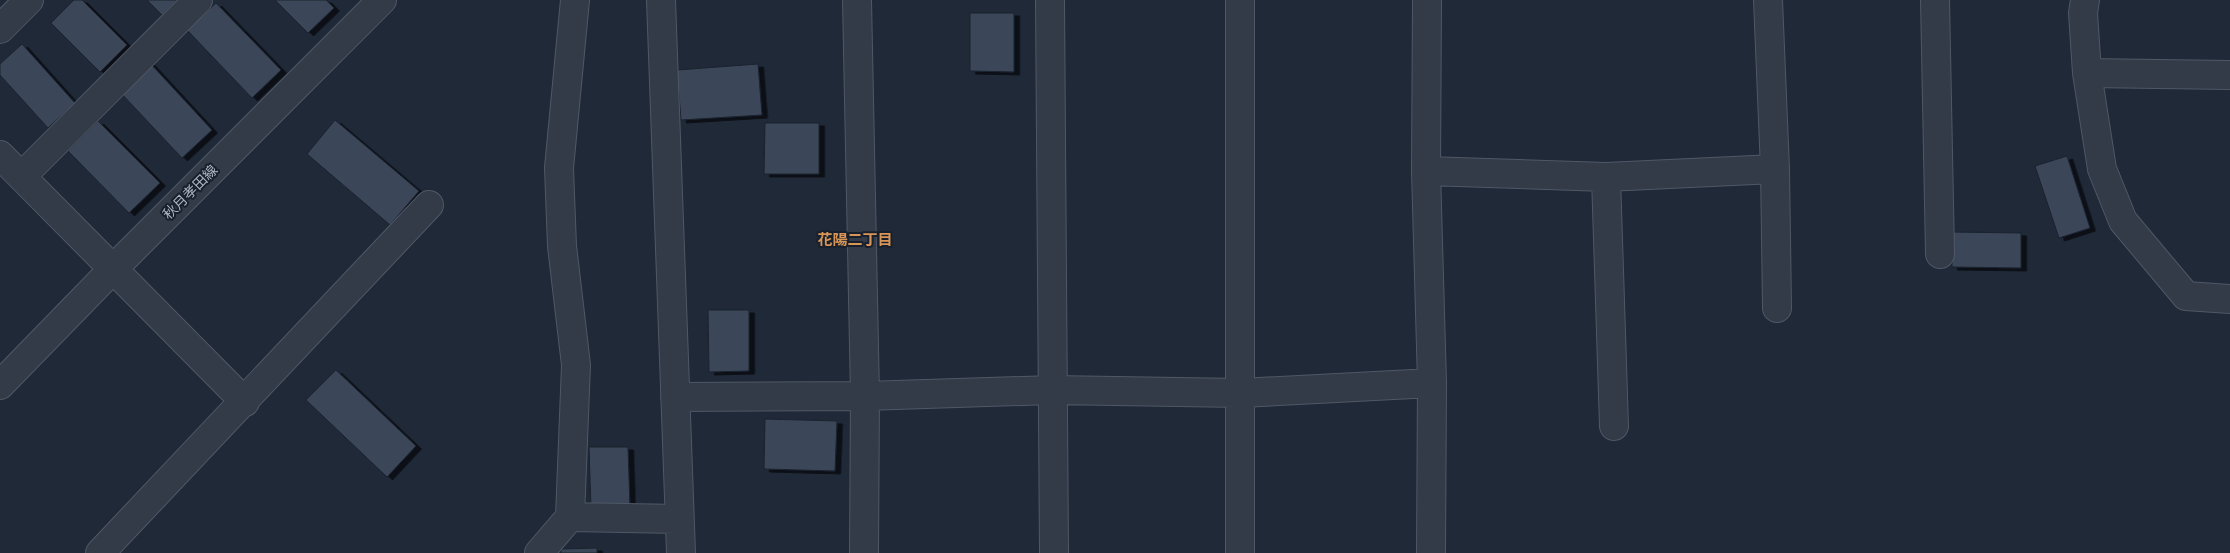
<svg xmlns="http://www.w3.org/2000/svg" width="2230" height="553" viewBox="0 0 2230 553" font-family="Helvetica,'Noto Sans JP',sans-serif">
<style>
.building{fill:#3b4658;stroke:#1a222f;filter:url(#shadow)}
.lines{fill:none;stroke-linecap:round;stroke-linejoin:round}
.minor-casing{stroke:#505866;stroke-width:30}
.minor{stroke:#333b48;stroke-width:28}
.labels{text-anchor:middle;dominant-baseline:central;stroke-width:4;stroke-linejoin:round;paint-order:stroke}
.street-label{font-size:14px;fill:#adb5c5;stroke:#19202d}
.neighbourhood-label{font-size:15px;font-weight:bold;fill:#d79557;stroke:#19202d}
</style>
<defs>
<filter id="shadow"><feDropShadow dx="5.5" dy="3" stdDeviation="0" flood-color="#0009"/></filter>
</defs>
<rect width="100%" height="100%" fill="#1f2938"/>
<path class="building" d="M74,0H82L127,45L100,72L51,23Z
M147,0H177L162,15Z
M275,0H326L334,8L308,33Z
M216,3L281,70L252,98L187,30Z
M970,13H1014V72L970,71Z
M22,44L75,103L48,128L0,75V64Z
M149,62L212,130L182,158L119,91Z
M758,64L762,115L681,120L677,70Z
M335,120L419,191L390,225L307,154Z
M98,121L160,183L129,213L68,151Z
M765,123H819V174H764Z
M2067,156L2090,228L2059,238L2035,166Z
M1952,232L2021,233V268L1952,267Z
M708,310H749V371L709,372Z
M336,370L416,446L387,477L306,400Z
M765,419L837,421L835,471L764,469Z
M589,447H628L630,508L591,509Z
M597,548V553H561V549Z"/>
<g class="lines">
<g class="minor-casing">
<path id="minor" d="M661,0L681,553
M857,0L865,396L864,553
M1050,0L1054,553
M1427,0L1426,171L1432,383L1431,553
M1768,0L1775,169L1777,308
M1935,0L1940,254
M2085,0L2083,13L2087,73L2102,169L2123,221L2186,296L2230,299
M0,29L29,0
M2087,73L2230,75
M0,155L245,402
M1426,171L1606,177L1775,169
M22,176L198,0
M1606,177L1614,426
M0,385L112,270L382,0
M675,397L865,396L1052,390L1241,393L1432,383
M570,517L576,365L562,246L559,168L575,0
M100,553L429,205
M539,553L570,517L679,519
M1240,553V0"/>
</g>
<use href="#minor" class="minor"/>
</g>
<g class="labels">
<g class="street-label">
<text transform="translate(190 192) rotate(-45)">秋月孝田線</text>
</g>
<g class="neighbourhood-label">
<text x="855" y="239">花陽二丁目</text>
</g>
</g>
</svg>
